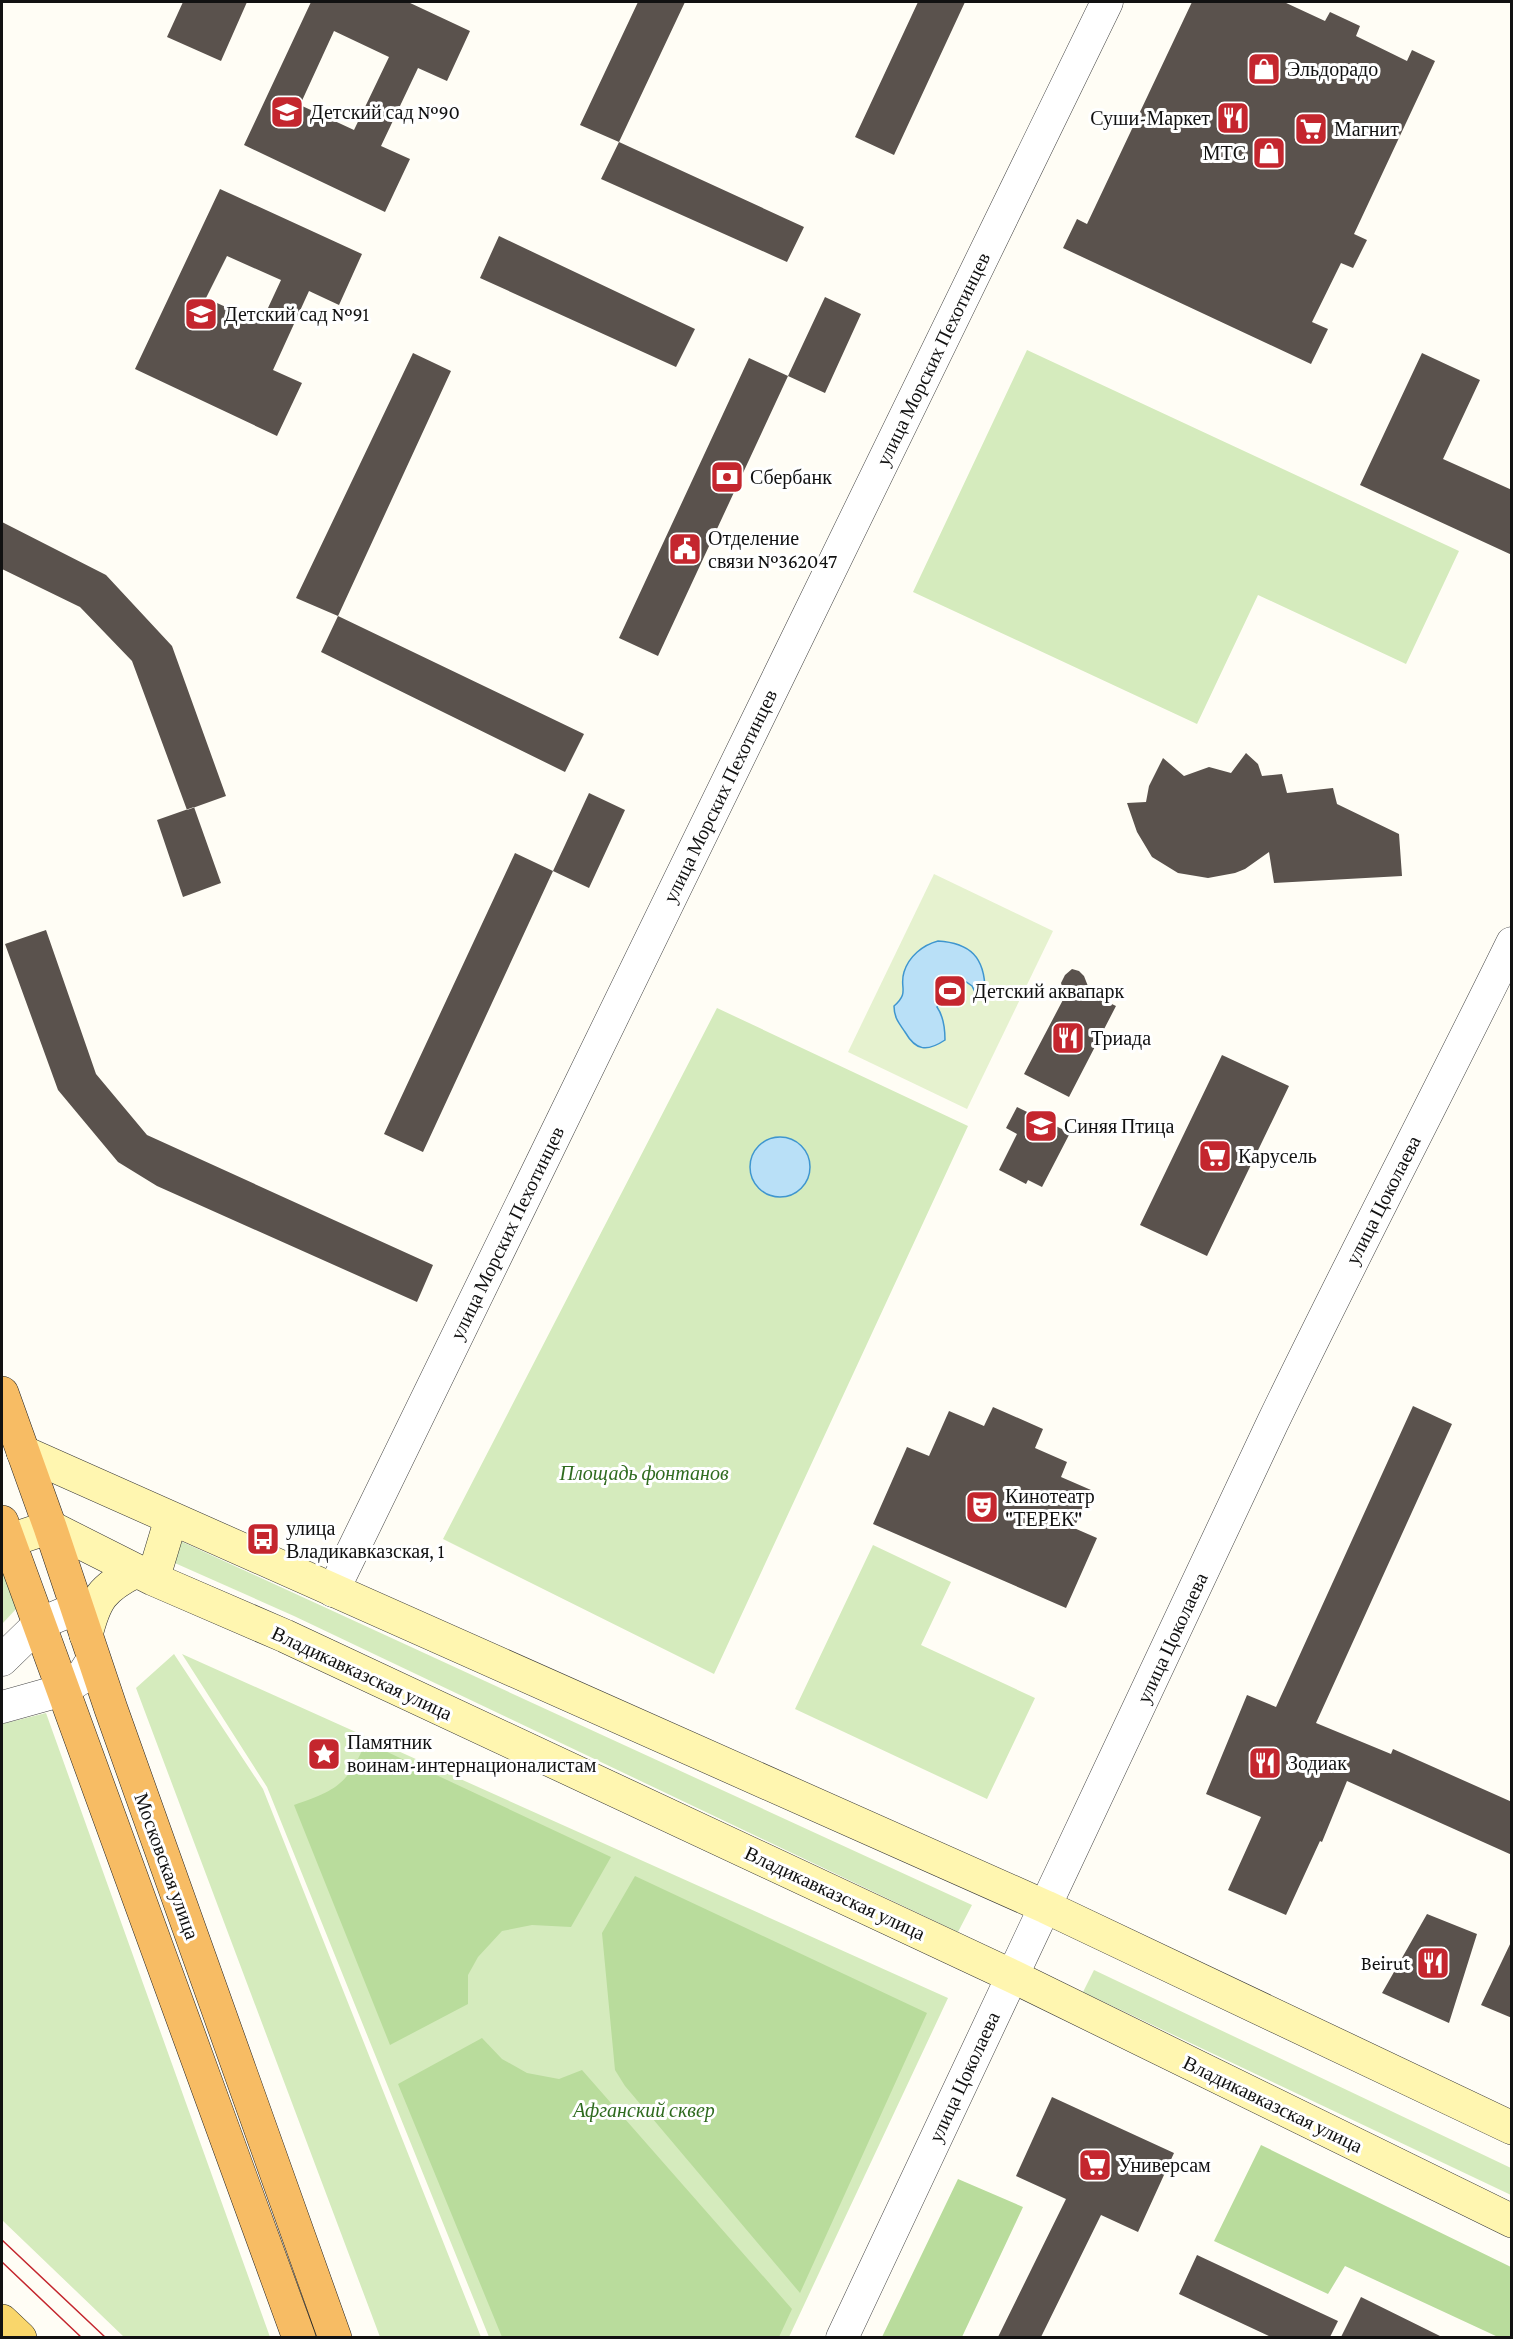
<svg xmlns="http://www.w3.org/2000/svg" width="1513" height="2339" viewBox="0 0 1513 2339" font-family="'Crimson Pro',serif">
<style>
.green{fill:#d5ebbd}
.forest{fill:#b9dc9c}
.pitch{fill:#e6f2cf}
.water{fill:#b9e0f7;stroke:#3f96cf;stroke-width:1.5}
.building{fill:#5a524d;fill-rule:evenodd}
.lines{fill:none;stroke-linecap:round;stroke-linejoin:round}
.tertiary-casing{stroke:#444;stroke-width:33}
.secondary-casing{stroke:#333;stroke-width:34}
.primary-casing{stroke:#222;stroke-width:34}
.trunk-casing{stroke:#222;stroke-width:34}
.tertiary{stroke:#fff;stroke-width:32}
.secondary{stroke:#fff6b0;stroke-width:33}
.primary{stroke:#f9d66b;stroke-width:33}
.trunk{stroke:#f7bc64;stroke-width:33}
.tram{stroke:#c4262e;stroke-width:1.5}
.labels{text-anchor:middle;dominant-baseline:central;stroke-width:6;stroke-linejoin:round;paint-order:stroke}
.poi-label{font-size:20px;fill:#111;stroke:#fff;text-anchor:start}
.street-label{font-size:20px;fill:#111;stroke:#fff}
.park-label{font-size:20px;font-style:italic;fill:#2f6b1f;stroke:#fff}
</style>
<rect width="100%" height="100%" fill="#fffdf5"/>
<path class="green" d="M1027,350L1459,551L1406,664L1258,595L1197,724L913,592Z
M717,1008L968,1126L714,1674L443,1539Z
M176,1539L972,1905L958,1932L294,1616L168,1560Z
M873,1545L951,1582L921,1645L1035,1698L987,1799L795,1709Z
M2,1565L17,1608L2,1624Z
M174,1654L263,1789L481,2337H380L136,1688Z
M182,1654L948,1998L789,2337H489L267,1787Z
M46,1713L270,2337H124L2,2220V1724Z
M1094,1970L1511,2168V2195L1083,1992Z"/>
<path class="forest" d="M366,1742L611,1857L571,1927L532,1925L502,1931L478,1957L468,1975V2004L390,2045L294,1805C337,1790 347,1785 366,1742Z
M635,1876L927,2013L800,2293L625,2086L615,2070L602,1933Z
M482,2038L502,2059L527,2073L559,2079L582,2070L792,2309L779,2337H502L398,2084Z
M1261,2145L1511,2267V2337H1498L1345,2266L1328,2294L1214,2241Z
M958,2179L1023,2207L962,2337H882Z"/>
<path class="pitch" d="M934,874L1053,931L967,1109L848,1052Z"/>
<path class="water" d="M938,941C970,943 985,957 985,991L976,994L972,986L962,979C949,981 939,987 941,1002L937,1007C944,1017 945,1029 945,1040C927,1052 916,1051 905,1032C899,1023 894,1018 894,1006C910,992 899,988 904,972C909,956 923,945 938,941Z
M750 1167a30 30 0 1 1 60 0a30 30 0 1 1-60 0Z"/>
<path class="building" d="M183,2H247L221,61L167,37Z
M311,2H408L470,31L447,81L418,68L381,146L410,159L385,212L244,145ZM334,31L389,57L354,130L300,105Z
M638,2H685L619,142L580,125Z
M918,2H965L894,155L855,137Z
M1192,2H1284L1325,21L1330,12L1360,26L1356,36L1407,61L1412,50L1435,61L1354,234L1367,240L1353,268L1341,263L1312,322L1328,329L1311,364L1063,248L1077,219L1087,224Z
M619,142L804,227L787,262L601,179Z
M220,189L362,254L339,305L309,291L273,370L302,383L277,436L135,369ZM227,256L281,280L261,323L206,298Z
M499,236L695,329L676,367L480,278Z
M825,297L861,314L825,393L788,376Z
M413,353L451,371L338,616L296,598Z
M1422,353L1480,380L1443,459L1512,490V555L1360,485Z
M749,358L788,376L658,656L619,638Z
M2,522L106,575L172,646L226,796L187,810L132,661L80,607L2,569Z
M338,616L584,734L565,772L321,652Z
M1246,753L1258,764L1262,776L1282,774L1287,793L1333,788L1337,804L1399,834L1402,876L1274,883L1269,852L1245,869L1235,873L1208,878L1178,873L1152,857L1137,832L1127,803L1146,802L1149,786L1163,758L1184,776L1209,767L1231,773Z
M589,793L625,810L589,888L553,871Z
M194,807L221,883L183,897L157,820Z
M515,853L553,871L423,1152L384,1134Z
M46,930L96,1074L147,1135L433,1265L417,1302L157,1186L118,1162L58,1090L5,944Z
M1072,969L1079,971L1084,976L1091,994L1116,1006L1069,1097L1024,1074L1065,996L1061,983L1065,975Z
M1222,1055L1289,1086L1207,1256L1140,1225Z
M1017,1107L1070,1133L1042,1187L1028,1180L1026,1184L999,1170L1017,1134L1006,1128Z
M1413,1406L1452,1424L1316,1723L1391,1754L1393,1749L1512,1802V1855L1347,1781L1322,1842L1320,1841L1286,1915L1228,1890L1261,1817L1206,1794L1247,1695L1276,1707Z
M993,1407L1043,1429L1035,1448L1067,1462L1061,1477L1091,1490L1074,1528L1097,1538L1066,1608L873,1524L907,1447L929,1456L949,1411L984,1426Z
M1427,1914L1477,1934L1449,2023L1382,1993Z
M1512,1940V2018L1481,2005Z
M1052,2097L1174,2153L1138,2232L1101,2215L1041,2337H998L1066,2199L1016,2176Z
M1197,2255L1338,2321L1330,2337H1271L1179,2294Z
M1361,2297L1442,2337H1341Z"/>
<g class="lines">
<g class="tertiary-casing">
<path id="tertiary" d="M333,1591L1107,2
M2,1660L39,1624L77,1608
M2,1707L63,1690L80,1679L93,1659
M842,2338L1272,1424C1350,1262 1433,1104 1512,943"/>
</g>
<g class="secondary-casing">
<path id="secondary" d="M23,1452L1046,1907L1512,2128
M8,1541L50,1527L153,1579L285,1636L1012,1976L1512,2221
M153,1579L171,1519
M86,1635C95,1599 102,1588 136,1571"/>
</g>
<g class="primary-casing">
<path id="primary" d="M2,2321L20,2338"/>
</g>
<g class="trunk-casing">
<path id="trunk" d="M2,1393L50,1527L111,1709L335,2338
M2,1522L299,2338"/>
</g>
<use href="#tertiary" class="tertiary"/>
<use href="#secondary" class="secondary"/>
<use href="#primary" class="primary"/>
<use href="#trunk" class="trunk"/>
<path class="tram" d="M2,2240L106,2338
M2,2262L82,2338"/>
</g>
<defs>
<g id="shop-square" transform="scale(1.725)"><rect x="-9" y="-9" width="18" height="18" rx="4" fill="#c4262e" stroke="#fff"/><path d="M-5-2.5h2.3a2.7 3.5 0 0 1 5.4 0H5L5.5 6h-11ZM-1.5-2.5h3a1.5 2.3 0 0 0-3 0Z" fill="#fff"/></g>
<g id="school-square" transform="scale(1.725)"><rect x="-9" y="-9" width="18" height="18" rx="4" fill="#c4262e" stroke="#fff"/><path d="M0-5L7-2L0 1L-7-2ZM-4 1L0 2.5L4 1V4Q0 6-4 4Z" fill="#fff"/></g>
<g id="restaurant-square" transform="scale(1.725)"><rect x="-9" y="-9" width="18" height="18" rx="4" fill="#c4262e" stroke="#fff"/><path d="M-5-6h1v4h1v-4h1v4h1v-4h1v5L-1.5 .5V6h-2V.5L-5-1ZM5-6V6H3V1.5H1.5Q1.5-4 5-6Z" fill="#fff"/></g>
<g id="supermarket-square" transform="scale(1.725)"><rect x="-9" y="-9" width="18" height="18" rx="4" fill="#c4262e" stroke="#fff"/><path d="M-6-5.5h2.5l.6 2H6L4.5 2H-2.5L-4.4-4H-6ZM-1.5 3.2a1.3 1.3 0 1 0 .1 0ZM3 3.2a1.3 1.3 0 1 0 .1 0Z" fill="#fff"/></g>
<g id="bank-square" transform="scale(1.725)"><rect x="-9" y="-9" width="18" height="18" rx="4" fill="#c4262e" stroke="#fff"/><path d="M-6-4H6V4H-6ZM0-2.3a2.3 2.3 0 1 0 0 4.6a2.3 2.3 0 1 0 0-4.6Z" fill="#fff"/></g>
<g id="civic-square" transform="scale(1.725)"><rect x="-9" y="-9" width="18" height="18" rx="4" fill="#c4262e" stroke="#fff"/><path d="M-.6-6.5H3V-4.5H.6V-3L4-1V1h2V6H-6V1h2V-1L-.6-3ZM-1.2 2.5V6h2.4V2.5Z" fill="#fff"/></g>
<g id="stadium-square" transform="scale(1.725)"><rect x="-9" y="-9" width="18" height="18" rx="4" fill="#c4262e" stroke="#fff"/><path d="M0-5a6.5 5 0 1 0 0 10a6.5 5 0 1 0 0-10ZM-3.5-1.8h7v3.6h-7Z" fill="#fff"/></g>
<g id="theatre-square" transform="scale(1.725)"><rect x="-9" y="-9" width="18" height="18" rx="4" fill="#c4262e" stroke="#fff"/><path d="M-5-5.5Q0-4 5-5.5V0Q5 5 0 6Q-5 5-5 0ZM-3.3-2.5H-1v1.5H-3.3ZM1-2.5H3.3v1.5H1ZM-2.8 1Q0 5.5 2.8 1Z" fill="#fff"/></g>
<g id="bus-square" transform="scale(1.725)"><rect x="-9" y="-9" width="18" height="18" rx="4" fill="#c4262e" stroke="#fff"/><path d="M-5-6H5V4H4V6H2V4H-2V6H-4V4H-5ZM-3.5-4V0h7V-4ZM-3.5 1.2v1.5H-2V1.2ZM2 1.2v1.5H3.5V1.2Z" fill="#fff"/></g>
<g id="sight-square" transform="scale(1.725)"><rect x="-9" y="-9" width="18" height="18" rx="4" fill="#c4262e" stroke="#fff"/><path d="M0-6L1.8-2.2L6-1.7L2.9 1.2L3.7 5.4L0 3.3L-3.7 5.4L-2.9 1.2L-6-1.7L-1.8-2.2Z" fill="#fff"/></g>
</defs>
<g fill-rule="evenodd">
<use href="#shop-square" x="1264" y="69"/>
<use href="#school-square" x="287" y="112"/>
<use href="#restaurant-square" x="1233" y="118"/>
<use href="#supermarket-square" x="1311" y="129"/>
<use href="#shop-square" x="1269" y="153"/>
<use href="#school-square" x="201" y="314"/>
<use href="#bank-square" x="727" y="477"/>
<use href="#civic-square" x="685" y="549"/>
<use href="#stadium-square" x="950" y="991"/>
<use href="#restaurant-square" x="1068" y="1038"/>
<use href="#school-square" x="1041" y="1126"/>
<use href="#supermarket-square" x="1215" y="1156"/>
<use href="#theatre-square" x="982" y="1507"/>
<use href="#bus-square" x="263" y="1539"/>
<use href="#sight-square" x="324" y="1754"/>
<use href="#restaurant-square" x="1265" y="1763"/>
<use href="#restaurant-square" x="1433" y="1963"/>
<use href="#supermarket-square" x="1095" y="2165"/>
</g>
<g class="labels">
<g class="poi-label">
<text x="1287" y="69">Эльдорадо</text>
<text x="310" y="112">Детский сад №90</text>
<text x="1210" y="118" text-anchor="end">Суши-Маркет</text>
<text x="1334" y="129">Магнит</text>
<text x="1246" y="153" text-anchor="end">МТС</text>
<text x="224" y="314">Детский сад №91</text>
<text x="750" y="477">Сбербанк</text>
<text x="708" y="538">Отделение<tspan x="708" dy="23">связи №362047</tspan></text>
<text x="973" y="991">Детский аквапарк</text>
<text x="1091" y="1038">Триада</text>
<text x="1064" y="1126">Синяя Птица</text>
<text x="1238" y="1156">Карусель</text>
<text x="1005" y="1496">Кинотеатр<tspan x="1005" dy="23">"ТЕРЕК"</tspan></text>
<text x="286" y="1528">улица<tspan x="286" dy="23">Владикавказская, 1</tspan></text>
<text x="347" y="1742">Памятник<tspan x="347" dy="23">воинам-интернационалистам</tspan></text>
<text x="1288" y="1763">Зодиак</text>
<text x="1410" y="1963" text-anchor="end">Beirut</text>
<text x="1118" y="2165">Универсам</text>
</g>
<g class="street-label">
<text transform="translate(933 359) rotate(-64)">улица Морских Пехотинцев</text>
<text transform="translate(720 796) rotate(-64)">улица Морских Пехотинцев</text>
<text transform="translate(1383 1200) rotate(-63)">улица Цоколаева</text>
<text transform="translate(507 1233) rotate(-64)">улица Морских Пехотинцев</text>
<text transform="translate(1172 1638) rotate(-65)">улица Цоколаева</text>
<text transform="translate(362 1673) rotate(25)">Владикавказская улица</text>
<text transform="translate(167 1866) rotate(70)">Московская улица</text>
<text transform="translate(835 1893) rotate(25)">Владикавказская улица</text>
<text transform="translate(964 2077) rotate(-65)">улица Цоколаева</text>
<text transform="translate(1273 2104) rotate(26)">Владикавказская улица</text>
</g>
<g class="park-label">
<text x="644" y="1473">Площадь фонтанов</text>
<text x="644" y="2110">Афганский сквер</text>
</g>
</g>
<rect width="1513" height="2339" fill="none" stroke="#111111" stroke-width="6"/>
</svg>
